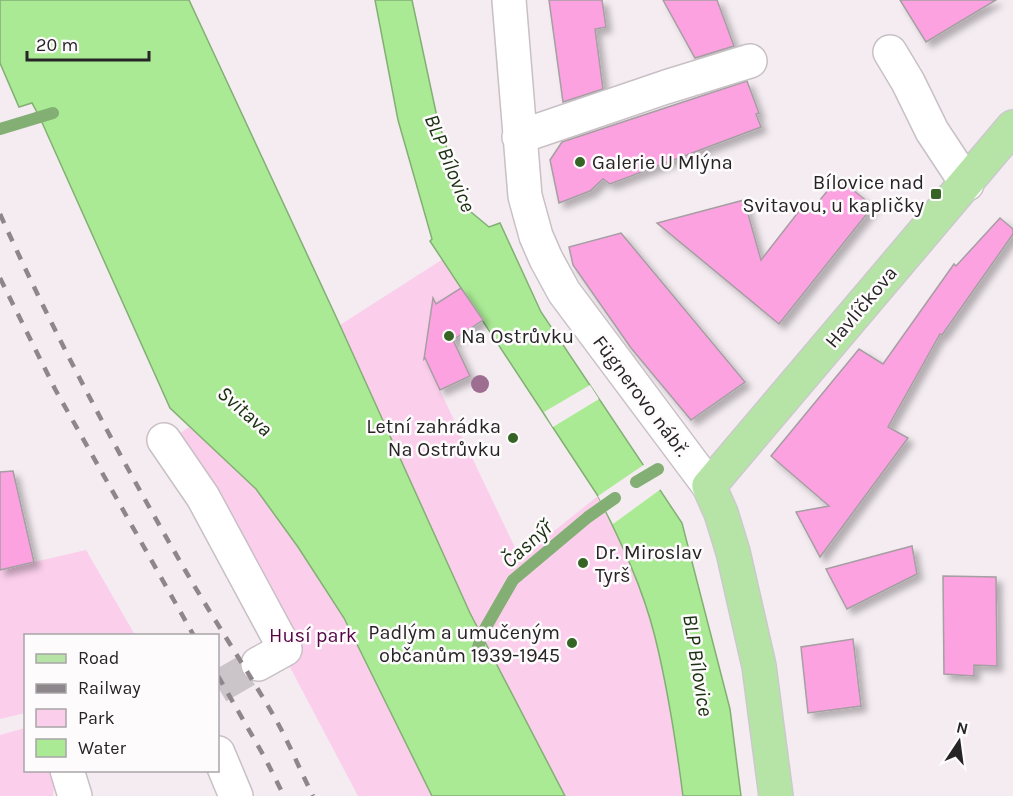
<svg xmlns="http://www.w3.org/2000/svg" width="1013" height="796" viewBox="0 0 1013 796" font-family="Karla,sans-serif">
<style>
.green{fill:#fbceeb}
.water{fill:#aaea95;stroke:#83af74;stroke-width:1.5}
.pier{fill:#f4ecf1}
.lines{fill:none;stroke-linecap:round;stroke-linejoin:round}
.stream{stroke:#83af74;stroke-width:12}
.building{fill:#fca2e0;stroke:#a59ea2;stroke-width:1.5;filter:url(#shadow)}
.minor-tunnel{stroke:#cbc4c8;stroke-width:33;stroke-dasharray:33 16;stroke-linecap:butt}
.minor-casing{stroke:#c8c0c5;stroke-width:36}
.major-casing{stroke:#cbcacb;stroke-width:36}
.minor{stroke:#fff;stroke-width:33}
.major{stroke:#b6e3a6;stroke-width:33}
.rail{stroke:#8d878b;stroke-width:4.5;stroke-dasharray:10 10;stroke-linecap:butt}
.tree{fill:#9d6d92}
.poi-dot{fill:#356424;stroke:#fefbfd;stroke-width:2}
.labels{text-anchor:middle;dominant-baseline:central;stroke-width:5;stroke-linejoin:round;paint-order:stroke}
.poi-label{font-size:20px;fill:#272426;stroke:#fefbfd;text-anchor:start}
.street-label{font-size:20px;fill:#272426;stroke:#fefbfd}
.park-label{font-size:20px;fill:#560544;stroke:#fefbfd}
.water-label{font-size:21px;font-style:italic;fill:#18300f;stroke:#fefbfd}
</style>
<defs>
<filter id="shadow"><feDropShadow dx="5.5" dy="5.5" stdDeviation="3" flood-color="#0004"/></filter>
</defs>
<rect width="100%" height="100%" fill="#f4ecf1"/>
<path class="green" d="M443,259L461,288L432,307L425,359L518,554L524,555L598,496C620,540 643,588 655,637C668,690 676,742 683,796H565L470,613L340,325Z
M189,427L256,489L298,547L344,618L432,796H358L170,440Z
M86,550L135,635L26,636L25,713L0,719V570Z
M25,728L26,770L53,771L55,775L53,796H0V735Z"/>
<path class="water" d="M0,0H189L338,321L470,613L565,796H432L344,618L298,547L256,489L170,408L40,118L32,103L19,107L0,63Z
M375,0H412L437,117L463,199L471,212L489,227L500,223L541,312L682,523L730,709L741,796H683C676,742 668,689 655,637C643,588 620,540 598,496L430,241L432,239L398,120Z"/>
<path class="pier" d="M590,385L599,399L553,427L544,412Z
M645,464L661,489L613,524L598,496Z"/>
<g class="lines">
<path class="stream" d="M0,129L53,113
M636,482L658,469
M477,651L482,634L513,580L588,517L615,498"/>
</g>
<path class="building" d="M549,0H602L606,27L595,29L603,89L563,102Z
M663,0H717L734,46L695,58Z
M900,0H996L926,42Z
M747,81L759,113L756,114L761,127L610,184L603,179L590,191L559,203L550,160L562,142Z
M838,178L873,206L779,324L657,223L744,200L761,260L803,206L810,212Z
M1000,218L1013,229V234L942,335L940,334L888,427L908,438L820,557L796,512L829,506L771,456L859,349L883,364L954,264L956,266Z
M621,233L745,382L691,420L631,348L573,265L569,247Z
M461,288L483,320L453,340L470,376L440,390L425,358L424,359L433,298L436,304Z
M13,471L34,562L0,570V472Z
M912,546L917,574L847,609L826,569Z
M943,576L996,577L997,666L974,665V676L944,674Z
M853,639L861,706L808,713L801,647Z"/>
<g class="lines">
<path class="minor-tunnel" d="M218,687L258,664"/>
<g class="minor-casing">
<path id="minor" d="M509,0L525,196L536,236L546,259L564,292L709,486
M890,52L908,82L932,131L967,184
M519,137L666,87L750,61
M164,440L203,497L285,649L258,664
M218,753L236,796
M67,770L75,796"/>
</g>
<g class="major-casing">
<path id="major" d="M776,796L759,666L733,552L721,513L709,486L1013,127"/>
</g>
<use href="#minor" class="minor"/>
<use href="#major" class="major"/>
<path class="rail" d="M0,214C55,336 118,454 185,570C214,620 246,668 275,718C289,743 300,770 313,796
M0,278L55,389L194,636
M218,676L265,758L284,796"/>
</g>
<circle class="tree" cx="480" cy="384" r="9"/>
<g class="poi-dot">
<circle cx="580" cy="162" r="6"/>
<rect x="930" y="188" width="12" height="12" rx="3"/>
<circle cx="449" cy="336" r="6"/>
<circle cx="513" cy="438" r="6"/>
<circle cx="583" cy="563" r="6"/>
<circle cx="572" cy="643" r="6"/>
</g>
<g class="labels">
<g class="poi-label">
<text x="592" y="162">Galerie U Mlýna</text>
<text x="924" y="182" text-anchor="end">Bílovice nad<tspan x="924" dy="23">Svitavou, u kapličky</tspan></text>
<text x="461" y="336">Na Ostrůvku</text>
<text x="501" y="426" text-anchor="end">Letní zahrádka<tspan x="501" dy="23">Na Ostrůvku</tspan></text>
<text x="595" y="552">Dr. Miroslav<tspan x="595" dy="23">Tyrš</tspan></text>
<text x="560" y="632" text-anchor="end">Padlým a umučeným<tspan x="560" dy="23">občanům 1939-1945</tspan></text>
</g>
<g class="street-label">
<text transform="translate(861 307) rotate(-50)">Havlíčkova</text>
<text transform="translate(641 396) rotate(53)">Fügnerovo nábř.</text>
</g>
<g class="park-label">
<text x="313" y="635">Husí park</text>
</g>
<g class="water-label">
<text transform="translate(450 163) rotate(68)">BLP Bílovice</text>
<text transform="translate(245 411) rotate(41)">Svitava</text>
<text transform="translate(527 544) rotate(-42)">Časnýř</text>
<text transform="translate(698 665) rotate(81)">BLP Bílovice</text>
</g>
</g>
<rect x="24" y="634" width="195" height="138" fill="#fefbfd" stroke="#a8a5a7" stroke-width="1.5"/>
<rect x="36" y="654" width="30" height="9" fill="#b6e3a6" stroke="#a8a5a7" stroke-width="1.5"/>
<text x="78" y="664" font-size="18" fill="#272426">Road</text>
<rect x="36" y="684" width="30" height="9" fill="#8d878b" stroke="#a8a5a7" stroke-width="1.5"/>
<text x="78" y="694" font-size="18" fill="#272426">Railway</text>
<rect x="36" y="709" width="30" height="18" fill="#fbceeb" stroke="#a8a5a7" stroke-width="1.5"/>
<text x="78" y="724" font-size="18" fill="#272426">Park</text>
<rect x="36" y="739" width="30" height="18" fill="#aaea95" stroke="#a8a5a7" stroke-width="1.5"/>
<text x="78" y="754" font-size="18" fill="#272426">Water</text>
<g transform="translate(959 742) rotate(13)" stroke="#fefbfd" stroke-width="4.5" paint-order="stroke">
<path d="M0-4.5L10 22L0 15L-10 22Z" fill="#272426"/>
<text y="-9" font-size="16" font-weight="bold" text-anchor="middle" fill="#272426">N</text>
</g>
<path d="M27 51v9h122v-9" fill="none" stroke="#272426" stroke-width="3"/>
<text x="36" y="51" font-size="18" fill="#272426" stroke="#fefbfd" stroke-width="4.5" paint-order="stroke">20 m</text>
</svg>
